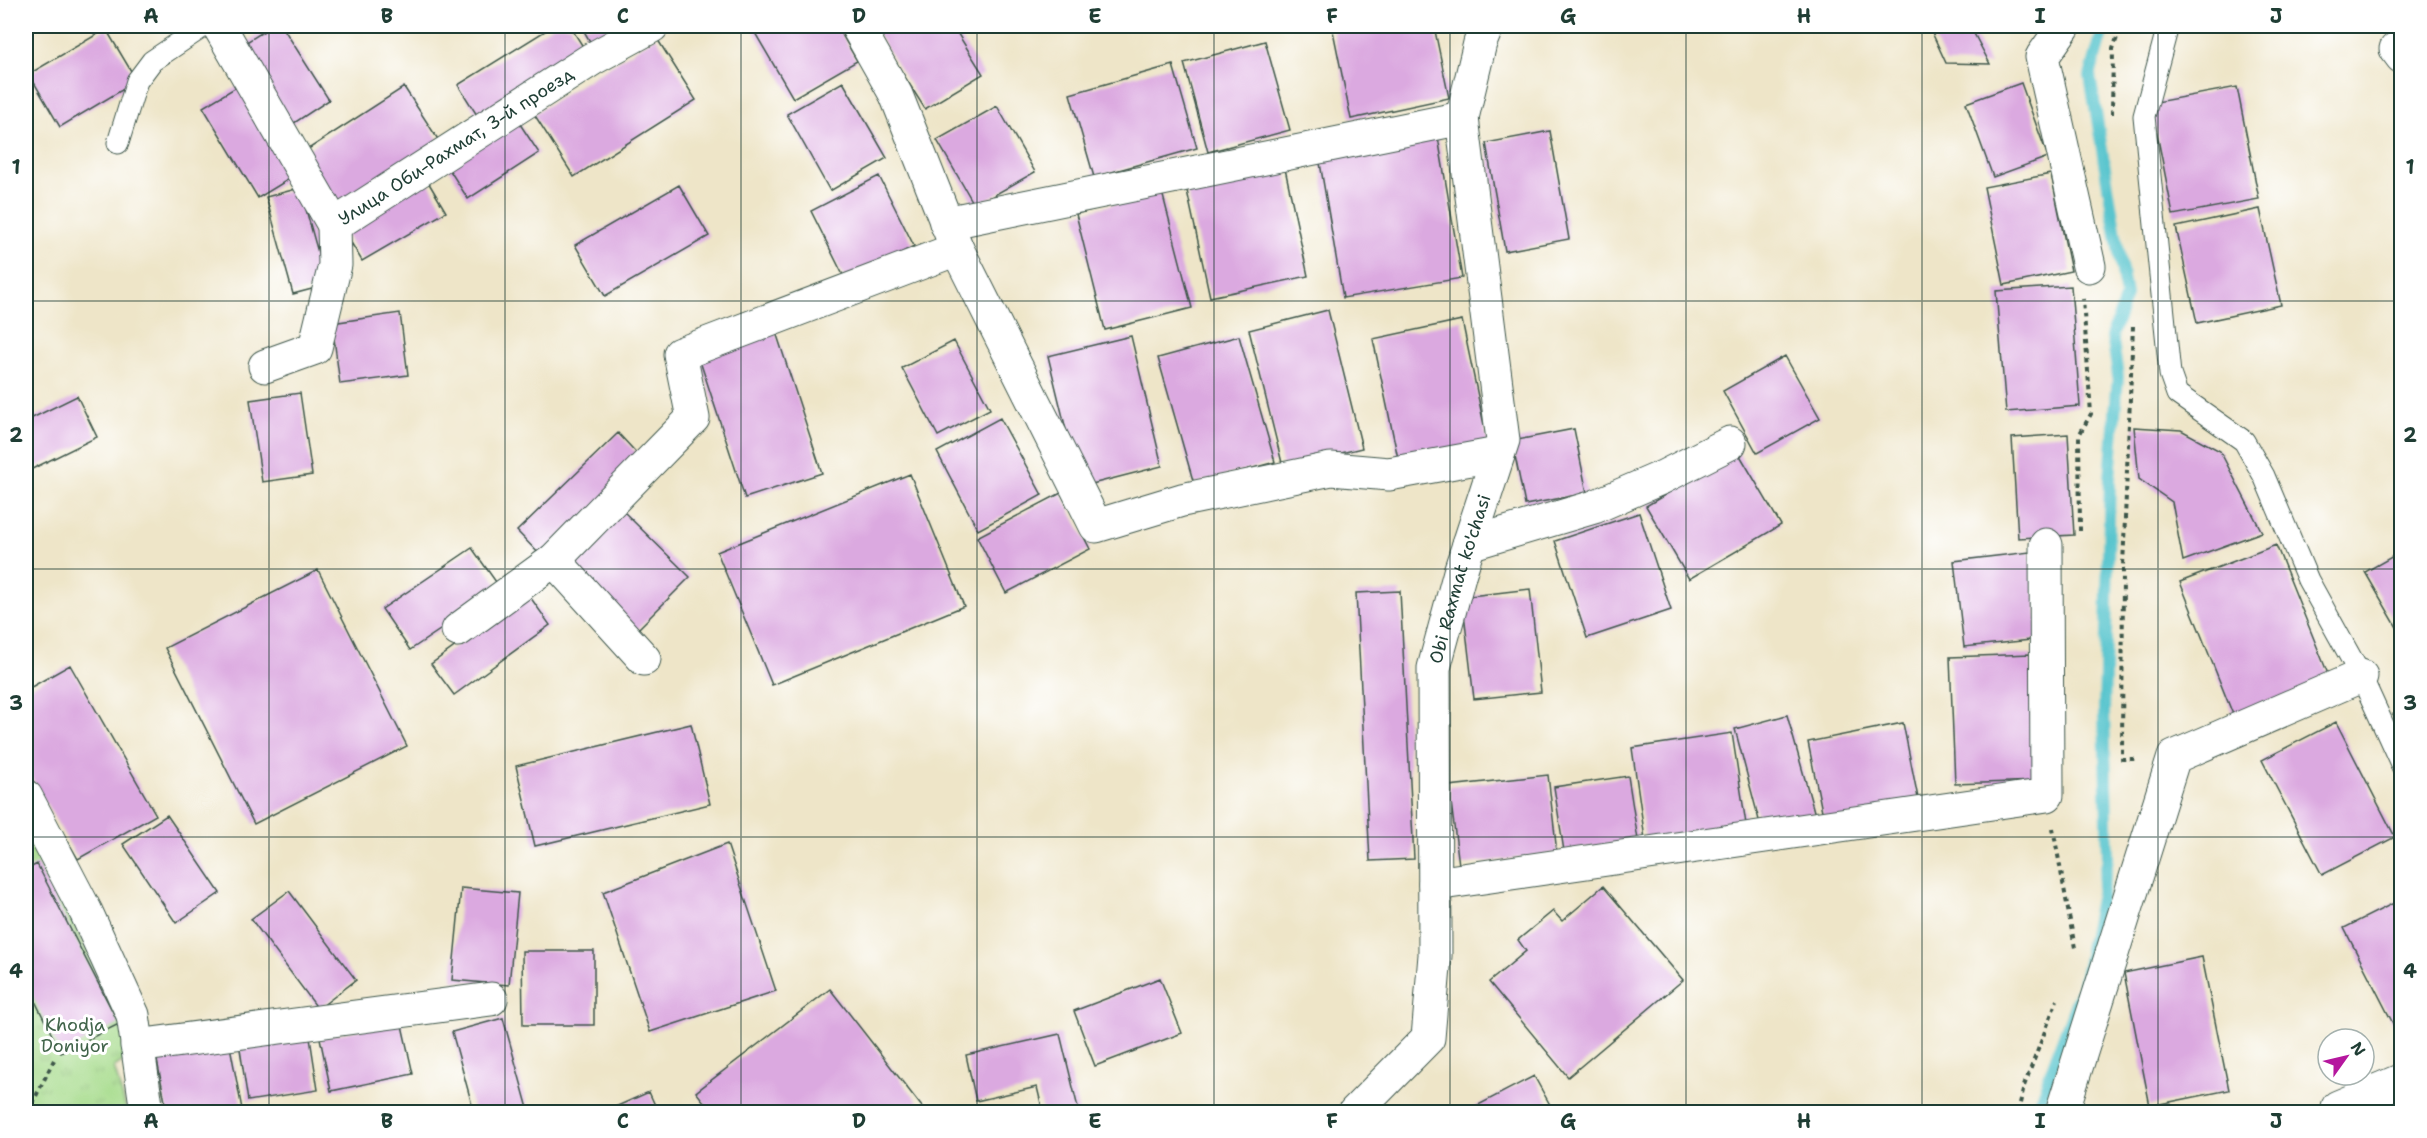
<svg xmlns="http://www.w3.org/2000/svg" width="2427" height="1138" viewBox="0 0 2427 1138" font-family="'Shantell Sans',sans-serif">
<style>
.park{fill:url(#park-tufts);stroke:#628c60;stroke-width:1.5}
.lines{fill:none;stroke-linecap:round;stroke-linejoin:round}
.stream{stroke:#58c5ce;stroke-width:12}
.building{fill:#dba9e0}
.service-casing{stroke:#3e564a;stroke-width:23}
.minor-casing{stroke:#3e564a;stroke-width:35}
.path{stroke:#3e564a;stroke-width:4;stroke-dasharray:4.5 4.5;stroke-linecap:butt}
.service{stroke:#fff;stroke-width:21}
.minor{stroke:#fff;stroke-width:33}
.grid{fill:none;stroke:#1f3d34;stroke-width:1.5;stroke-opacity:0.55}
.labels{text-anchor:middle;dominant-baseline:central;stroke-width:6;stroke-linejoin:round;paint-order:stroke}
.street-label{font-size:18px;fill:#1f3d34;stroke:#fff}
.park-label{font-size:18px;fill:#41644a;stroke:#fff}
.neatline{fill:none;stroke:#1f3d34;stroke-width:2}
.grid-label{font-size:20px;text-anchor:middle;font-weight:bold;fill:#1f3d34}
</style>
<defs>
<pattern id="park-tufts" width="24" height="20" patternUnits="userSpaceOnUse" patternTransform="scale(1.5)"><rect width="24" height="20" fill="#a6db8b"/><path d="M3 7l-1-3M5 7V3M7 7l1-3M15 17l-1-3M17 17v-4M19 17l1-3" fill="none" stroke="#8ebd79"/></pattern>
</defs>
<rect width="100%" height="100%" fill="#fff"/>
<filter id="ink" filterUnits="userSpaceOnUse"><feTurbulence type="fractalNoise" baseFrequency=".0167" numOctaves="2"/><feDisplacementMap in="SourceGraphic" scale="12" xChannelSelector="R" yChannelSelector="G"/><feConvolveMatrix kernelMatrix="1 2 1 2 8 2 1 2 1" color-interpolation-filters="sRGB"/></filter>
<filter id="wash" filterUnits="userSpaceOnUse"><feTurbulence type="fractalNoise" baseFrequency=".008" numOctaves="4" result="noise"/><feDisplacementMap in="SourceGraphic" scale="24" xChannelSelector="R" yChannelSelector="G"/><feGaussianBlur stdDeviation="1.35" result="paint"/><feColorMatrix in="noise" values="0 0 0 0 0 0 0 0 0 0 0 0 0 0 0 0 0 1.4 0 .05"/><feComposite in="paint" operator="in"/></filter>
<g filter="url(#wash)">
<rect width="100%" height="100%" fill="#eee5c8"/>
<path class="park" d="M33,843L129,1035L134,1054L114,1067L127,1112H26V845Z"/>
<g class="lines">
<path class="stream" d="M2036,1112L2084,981L2108,858L2104,712L2110,479L2118,376L2112,335L2126,296L2090,76L2104,26"/>
</g>
<g id="blocks">
<path class="building" d="M272,26H282L329,100L285,129L234,50Z
M553,26H570L587,53L480,120L458,85Z
M581,26H624L592,45Z
M751,26H837L857,61L793,98Z
M873,26H953L983,74L925,109Z
M1332,26H1434L1449,98L1351,119Z
M1929,26H1970L1990,64L1946,63Z
M106,29L137,81L60,127L29,74Z
M656,37L696,100L574,177L534,114Z
M1265,41L1290,130L1208,152L1184,63Z
M1173,65L1197,148L1094,177L1070,94Z
M843,82L887,158L830,191L787,114Z
M243,83L299,173L258,198L203,107Z
M2021,83L2048,157L1993,177L1966,103Z
M404,87L443,147L337,215L299,155Z
M2237,87L2259,199L2173,215L2151,103Z
M997,106L1035,172L975,206L937,140Z
M518,121L539,153L468,199L447,166Z
M1550,131L1569,239L1505,251L1486,143Z
M1438,137L1462,278L1343,298L1319,157Z
M1284,164L1308,276L1210,297L1186,186Z
M2051,174L2071,271L2004,285L1984,187Z
M879,176L914,246L846,281L811,211Z
M427,180L446,212L362,261L343,229Z
M679,185L709,236L605,296L575,245Z
M300,188L327,285L293,294L266,197Z
M1162,192L1192,308L1105,330L1076,214Z
M2260,209L2281,305L2197,323L2176,227Z
M2071,286L2080,406L2006,412L1996,291Z
M1328,310L1362,448L1283,467L1249,330Z
M400,313L408,375L340,384L332,323Z
M1462,320L1489,449L1400,468L1373,339Z
M776,332L822,473L745,498L699,358Z
M1131,336L1162,466L1080,487L1048,356Z
M1239,336L1275,462L1194,484L1158,358Z
M954,341L990,409L938,436L902,368Z
M1785,356L1820,418L1757,453L1723,391Z
M300,393L312,475L262,482L250,400Z
M77,396L97,437L26,472V421Z
M1000,418L1042,495L978,530L937,452Z
M2134,427L2181,430L2220,451L2262,532L2183,561L2172,502L2139,479Z
M1574,429L1587,493L1525,505L1512,441Z
M618,433L644,461L543,558L517,531Z
M2068,434L2074,535L2018,538L2012,438Z
M1738,452L1781,525L1689,579L1646,506Z
M910,474L964,606L772,685L717,552Z
M1061,493L1090,549L1006,593L977,537Z
M620,508L690,577L635,632L565,564Z
M1639,513L1671,610L1587,638L1555,541Z
M2276,545L2330,679L2234,717L2180,582Z
M472,548L501,589L410,650L382,609Z
M2402,551V636L2365,572Z
M2030,552L2040,639L1964,647L1954,561Z
M318,570L407,746L254,824L165,648Z
M1530,589L1541,692L1474,699L1462,597Z
M1400,591L1414,859L1370,861L1356,593Z
M528,594L550,625L454,695L431,664Z
M2031,654L2037,781L1955,784L1950,657Z
M70,665L156,815L78,859L26,768V690Z
M2402,710V728L2393,714Z
M1787,715L1815,815L1760,824L1735,729Z
M2336,722L2395,837L2322,875L2262,760Z
M1903,723L1919,803L1824,821L1808,742Z
M691,724L710,804L535,846L516,766Z
M1732,733L1746,824L1645,839L1632,748Z
M1548,775L1557,853L1459,865L1449,786Z
M1628,776L1638,840L1564,851L1554,787Z
M167,815L220,893L176,923L123,844Z
M727,844L776,991L650,1032L603,892Z
M37,864L119,1024L61,1053L26,983V870Z
M1603,886L1683,980L1568,1077L1489,982L1526,951L1518,940L1553,911L1562,921Z
M461,888L518,893L509,985L452,980Z
M289,891L356,980L318,1009L251,919Z
M2402,899V1041L2344,928Z
M522,951H594V1025H523Z
M2202,957L2229,1090L2150,1106L2124,973Z
M1160,978L1182,1033L1095,1066L1074,1011Z
M830,989L926,1112H712L696,1092Z
M503,1018L529,1112H474L452,1032Z
M401,1021L413,1074L331,1091L320,1038Z
M1060,1034L1079,1112H1043L1037,1087L976,1101L966,1055Z
M310,1038L318,1090L248,1101L240,1049Z
M229,1041L242,1109L221,1112H167L156,1055Z
M1534,1076L1554,1112H1465Z
M649,1092L658,1112H604Z"/>
</g>
</g>
<g filter="url(#ink)">
<use href="#blocks" fill-opacity="0" stroke="#3e564a" stroke-width="1.5"/>
<g class="lines">
<g class="service-casing">
<path id="service" d="M2168,26L2144,116L2170,374L2177,394L2244,441L2264,476L2308,580L2361,676L2402,766
M118,143L137,81L152,61L204,26"/>
</g>
<g class="minor-casing">
<g id="minor">
<path id="s1" d="M219,26L334,225L592,59L652,26"/>
<path d="M857,26L896,95L957,249L1096,526L1182,500L1331,469L1389,474L1498,454"/>
<path d="M2064,26L2042,57L2089,266"/>
<path d="M2396,49L2402,57"/>
<path d="M946,223L1462,118"/>
<path d="M265,366L315,348L335,265L334,225"/>
<path d="M1469,544L1594,507L1663,477L1730,443"/>
<path d="M554,560L644,659"/>
<path d="M458,630L554,560L693,418L680,354L957,249"/>
<path d="M26,797L86,912L133,1015L147,1112"/>
<path d="M1435,884L2047,795L2046,545"/>
<path d="M137,1046L491,999"/>
<path id="s2" d="M1355,1112L1428,1038L1435,955L1434,668L1460,572L1503,440L1462,118L1480,43L1487,26"/>
<path d="M2062,1112L2174,757L2361,676"/>
<path d="M2340,1112L2338,1107L2402,1080"/>
</g>
</g>
<path class="path" d="M2112,114L2113,49L2121,26
M2133,326L2123,566L2122,759H2137
M2080,531L2079,435L2091,414L2083,299
M2053,828L2075,948
M28,1112L54,1060
M2018,1112L2024,1086L2057,1000"/>
<use href="#service" class="service"/>
<use href="#minor" class="minor"/>
</g>
</g>
<path class="grid" d="M269,26V1112M505,26V1112M741,26V1112M977,26V1112M1214,26V1112M1450,26V1112M1686,26V1112M1922,26V1112M2158,26V1112M26,301H2402M26,569H2402M26,837H2402"/>
<g class="labels">
<g class="street-label">
<text stroke="none"><textPath href="#s1" startOffset="375">Улица Оби-Рахмат, 3-й проезд</textPath></text>
<text stroke="none"><textPath href="#s2" startOffset="567">Obi Raxmat ko'chasi</textPath></text>
</g>
<g class="park-label">
<text x="75" y="1025">Khodja<tspan x="75" dy="21">Doniyor</tspan></text>
</g>
</g>
<rect width="2427" height="1138" fill="none" stroke="#fff" stroke-width="66"/>
<g transform="translate(2346 1057) rotate(56)"><circle r="28" fill="#ffffff" stroke="#a5b1ae" stroke-width="1.5"/>
<path d="M0-4.5L10 22L0 15L-10 22Z" fill="#b5179e"/>
<text y="-9" font-size="16" font-weight="bold" text-anchor="middle" fill="#1f3d34">N</text>
</g>
<rect x="33" y="33" width="2361" height="1072" class="neatline"/>
<g class="grid-label">
<text x="151" y="23">A</text>
<text x="387" y="23">B</text>
<text x="623" y="23">C</text>
<text x="859" y="23">D</text>
<text x="1095" y="23">E</text>
<text x="1332" y="23">F</text>
<text x="1568" y="23">G</text>
<text x="1804" y="23">H</text>
<text x="2040" y="23">I</text>
<text x="2276" y="23">J</text>
<text x="16" y="174">1</text>
<text x="2410" y="174">1</text>
<text x="16" y="442">2</text>
<text x="2410" y="442">2</text>
<text x="16" y="710">3</text>
<text x="2410" y="710">3</text>
<text x="16" y="978">4</text>
<text x="2410" y="978">4</text>
<text x="151" y="1128">A</text>
<text x="387" y="1128">B</text>
<text x="623" y="1128">C</text>
<text x="859" y="1128">D</text>
<text x="1095" y="1128">E</text>
<text x="1332" y="1128">F</text>
<text x="1568" y="1128">G</text>
<text x="1804" y="1128">H</text>
<text x="2040" y="1128">I</text>
<text x="2276" y="1128">J</text>
</g>
</svg>
